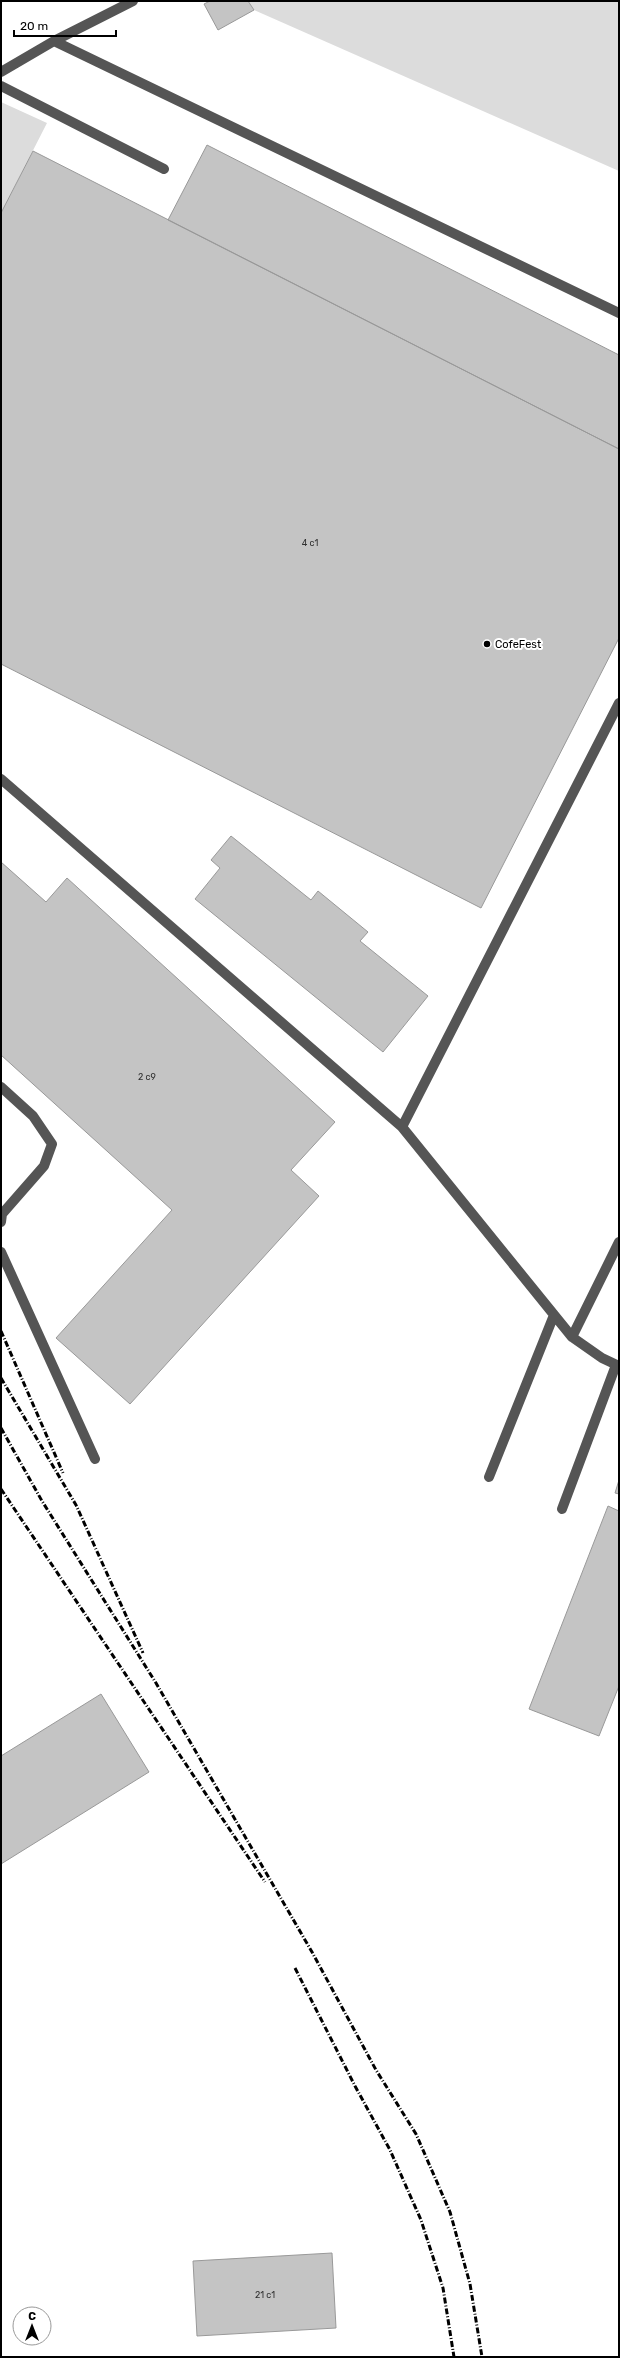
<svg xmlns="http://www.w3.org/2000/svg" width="620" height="2358" viewBox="0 0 620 2358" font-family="Rubik,sans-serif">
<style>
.green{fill:#dcdcdc}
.building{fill:#c4c4c4;stroke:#999}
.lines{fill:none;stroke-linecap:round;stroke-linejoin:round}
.minor{stroke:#555;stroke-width:10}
.rail{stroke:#000;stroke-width:3;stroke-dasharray:6 2 1 2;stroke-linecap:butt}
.poi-dot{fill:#000;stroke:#fff;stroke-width:1.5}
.labels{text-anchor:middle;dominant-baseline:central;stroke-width:4;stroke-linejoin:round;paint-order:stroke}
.number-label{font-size:9px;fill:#313131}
.poi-label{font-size:11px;fill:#000;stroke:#fff;text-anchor:start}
</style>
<rect width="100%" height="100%" fill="#fff"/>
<path class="green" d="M248,1H619V171L254,10Z
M1,102L47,123L1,213Z"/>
<path class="building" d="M210,1H248L254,10L218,30L204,4Z
M207,145L619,355V449L168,220Z
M33,151L619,449V638L481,908L1,664V213Z
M231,836L311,900L318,891L368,932L360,941L428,996L383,1052L195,899L220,868L211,860Z
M1,862L46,902L67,878L335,1122L291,1170L319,1196L130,1404L56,1338L172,1210L1,1055Z
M619,1480V1494L615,1493Z
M608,1506L619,1511V1686L599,1736L529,1709Z
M101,1694L149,1772L1,1864V1756Z
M332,2253L336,2328L197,2336L193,2261Z"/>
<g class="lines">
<path class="minor" d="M54,41L619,313
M1,72L54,41L133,1
M1,86L164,169
M1,779L402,1127L619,703
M1,1087L33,1116L52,1144L44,1166L2,1214L1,1222
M402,1127L572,1337L619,1242
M1,1252L95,1459
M572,1337L602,1358L619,1366
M489,1477L554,1315
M562,1509L616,1365"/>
<path class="rail" d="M1,1331L63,1473
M1,1378L76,1505L143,1653
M1,1428L42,1501L156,1683L312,1952L376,2070L416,2134L450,2212L470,2284L482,2357
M1,1489L265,1882
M295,1968L355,2086L390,2150L421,2220L443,2288L454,2357"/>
</g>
<circle class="poi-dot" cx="487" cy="644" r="4"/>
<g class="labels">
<g class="number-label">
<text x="310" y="543">4 с1</text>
<text x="147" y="1077">2 с9</text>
<text x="265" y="2295">21 с1</text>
</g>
<g class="poi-label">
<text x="495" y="644">CofeFest</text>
</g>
</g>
<rect width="620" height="2358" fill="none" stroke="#000000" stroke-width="4"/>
<g transform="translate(32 2326)"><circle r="19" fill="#ffffff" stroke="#999999"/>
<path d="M0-3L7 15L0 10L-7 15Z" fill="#000000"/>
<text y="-6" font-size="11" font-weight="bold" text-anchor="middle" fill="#000000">С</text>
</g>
<path d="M14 30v6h102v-6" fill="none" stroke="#000000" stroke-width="2"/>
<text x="20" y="30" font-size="12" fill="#000000" stroke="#ffffff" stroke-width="3" paint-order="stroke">20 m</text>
</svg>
